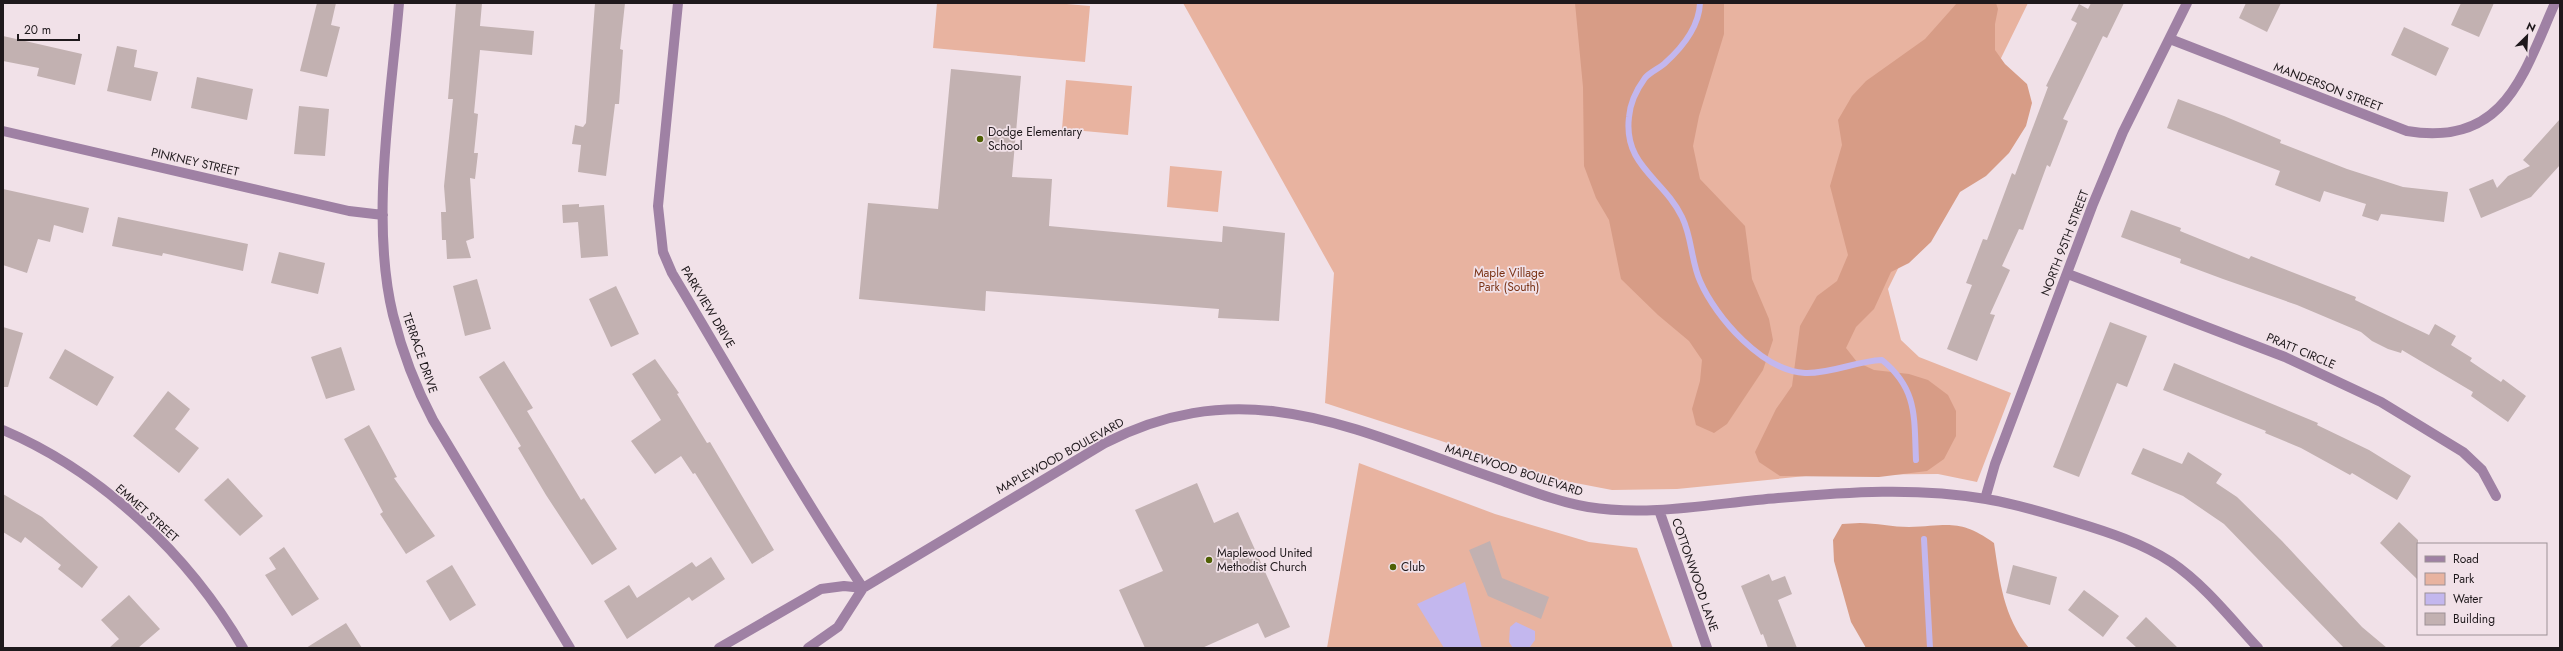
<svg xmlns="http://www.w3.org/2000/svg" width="2563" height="651" viewBox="0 0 2563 651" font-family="Jost,sans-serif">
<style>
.green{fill:#e8b3a0}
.forest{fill:#d79c86}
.water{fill:#c3b7ee}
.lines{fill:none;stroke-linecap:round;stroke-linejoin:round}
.stream{stroke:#c3b7ee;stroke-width:6}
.building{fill:#c2b1b1}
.minor{stroke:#9f81a4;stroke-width:10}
.poi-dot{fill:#4f6004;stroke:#f1e1e8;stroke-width:1.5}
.labels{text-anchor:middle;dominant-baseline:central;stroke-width:3.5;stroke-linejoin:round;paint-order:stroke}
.street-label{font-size:12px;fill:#1f191c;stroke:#f1e1e8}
.poi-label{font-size:12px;fill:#1f191c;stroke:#f1e1e8;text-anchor:start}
.park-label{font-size:12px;fill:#7b3417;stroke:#f1e1e8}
</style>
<rect width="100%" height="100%" fill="#f1e1e8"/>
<path class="green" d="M937,3H1055L1090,6L1085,62L933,48Z
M1183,3H2028L1888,289L1901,340L1919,357L2011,393L1977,482L1938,474L1816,475L1677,489L1612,490L1560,480L1325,403L1334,273Z
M1066,80L1132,86L1128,135L1062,129Z
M1170,166L1222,171L1218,212L1167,207Z
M1359,463L1495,514L1589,542L1637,548L1673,648H1327Z"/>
<path class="forest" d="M1575,3H1724V34L1699,116L1693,146L1700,179L1745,226L1752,279L1769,319L1773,340L1763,370L1727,424L1714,433L1696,425L1692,409L1700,381L1702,360L1689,341L1658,315L1621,279L1609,220L1596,198L1584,166L1583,87Z
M1957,3H1996L1998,9L1995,24V50L2005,64L2027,84L2032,103L2026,126L2009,153L1986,176L1960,192L1931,242L1909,263L1891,272L1874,309L1856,327L1846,348L1857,362L1874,370L1909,374L1928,380L1948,395L1956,411V436L1944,459L1927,471L1879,477L1780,476L1759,462L1755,452L1776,409L1792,386L1800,326L1817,296L1837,281L1848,255L1830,186L1842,145L1838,120L1852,96L1866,81L1925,39Z
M1860,523C1876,523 1893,527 1909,527C1948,526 1959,518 1994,543C2000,582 2003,616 2029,648H1866L1851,622L1834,561L1833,540L1842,524Z"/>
<path class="water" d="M1465,582L1482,648H1444L1417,604Z
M1516,622L1535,631V640L1530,647L1513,648L1509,642L1510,627Z"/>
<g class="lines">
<path class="stream" d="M1700,3C1699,28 1682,48 1664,64C1658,69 1650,72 1645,78C1637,89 1630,104 1629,117C1623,166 1664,179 1682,217C1692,237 1691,261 1700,281C1716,318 1763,371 1805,373C1831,374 1856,361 1882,360C1918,389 1914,418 1916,460
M1924,539L1930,648"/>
</g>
<path class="building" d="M317,3H336L331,25L340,27L327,77L300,71Z
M456,3H482L480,26L534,31L532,55L480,50L474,113L478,114L474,153H478L475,179L470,178L474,238L466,241L471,258L447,259L446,240H442L441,212H446L444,186L453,99H448Z
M595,3H625L620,49L623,50L619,104H615L606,176L578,172L581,145L572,144L575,125L583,127L586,123Z
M2091,3H2124L2107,38L2103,36L2063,119L2068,121L2050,167L2047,165L2023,230L2019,229L2002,266L2010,270L1990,314L1995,315L1977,361L1947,349L1972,285L1966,283L1983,239L1987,240L2012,173L2015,175L2048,87L2046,86L2077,23L2071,20L2079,4L2088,9Z
M2246,3H2281L2267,32L2239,18Z
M2461,3H2494L2479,37L2451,25Z
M2404,27L2449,48L2436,76L2391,55Z
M3,36L82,54L75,85L37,76L39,68L3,61Z
M117,46L137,50L134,67L158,72L151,101L107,91Z
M951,69L1021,76L1012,177L1052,179L1049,226L1222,242L1223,226L1285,233L1279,321L1218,318L1219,309L986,291L985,311L859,299L868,203L938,209Z
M197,77L253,89L247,120L191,108Z
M2178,99L2224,116L2281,140L2280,143L2347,169L2403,187L2448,192L2444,222L2381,214L2378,221L2362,216L2366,204L2324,191L2320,202L2275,185L2280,171L2167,128Z
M299,106L329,109L325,156L294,154Z
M2560,119V165L2531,197L2481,218L2469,189L2493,179L2497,188L2508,176L2530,166L2523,160Z
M3,189L89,208L83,233L54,225L50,242L38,239L27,273L3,265Z
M579,204V207L604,205L608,256L581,258L578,222L563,223L562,205Z
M2131,210L2181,228L2180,231L2249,259L2251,256L2356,297L2355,300L2429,335L2435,324L2456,336L2451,345L2472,358L2470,361L2501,382L2503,379L2526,396L2508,422L2471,396L2473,392L2402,350L2401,353L2388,349L2372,341L2361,332L2297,305L2223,279L2180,263L2181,259L2121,237Z
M118,217L248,244L243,271L163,253L162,256L112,246Z
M279,252L325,263L318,294L271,283Z
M477,279L491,329L465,336L453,286Z
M616,286L639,334L611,347L589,299Z
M2110,322L2147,336L2127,387L2117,383L2079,477L2053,467Z
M3,327L23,333L8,387H3Z
M341,347L355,390L326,399L311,357Z
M65,349L114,377L97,406L49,378Z
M655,359L679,393L677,394L707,443L710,442L774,550L752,564L695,473L693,474L681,456L655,474L631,441L661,420L632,374Z
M504,361L533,408L527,411L581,500L584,498L617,549L592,565L546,495L518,448L521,446L479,377Z
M2174,363L2318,423L2317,425L2369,450L2411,476L2397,500L2352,473L2350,475L2301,448L2265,433L2266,431L2163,390Z
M168,391L190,409L175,429L199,448L179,473L133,436Z
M369,425L397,477L394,478L435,536L406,554L380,514L383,512L344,439Z
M2143,448L2182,464L2188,452L2222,474L2216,483L2237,497L2282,541L2362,627L2387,648H2344L2224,524L2183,496L2131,474Z
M228,478L263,516L240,536L204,500Z
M1197,483L1214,523L1238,512L1290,627L1265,638L1258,623L1202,648H1145L1119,590L1163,571L1135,510Z
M3,494L42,517L98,567L82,588L58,569L61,565L25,537L21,543L3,532Z
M2399,522L2418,540V580L2380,543Z
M1490,541L1502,578L1549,597L1541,619L1488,596L1469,550Z
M284,547L319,599L292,616L265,575L276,569L269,558Z
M711,557L725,579L692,601L689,597L627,639L604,601L629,585L637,598L692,562L696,567Z
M452,565L476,605L450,621L426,581Z
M2013,565L2057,577L2050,605L2006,593Z
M1769,574L1772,581L1785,576L1792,594L1778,600L1797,648H1768L1763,634L1761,635L1741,586Z
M2084,590L2119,616L2103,637L2068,610Z
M129,595L160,629L138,648H109L119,639L101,620Z
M2146,617L2178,648H2137L2126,638Z
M346,623L362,648H306Z"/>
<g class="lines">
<path class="minor" d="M399,3C391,99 370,221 393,315C402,351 415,386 433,420L570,648
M678,3L658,206L663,252L672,273C735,378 795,486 863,588
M2170,39L2407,131C2505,147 2523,75 2555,3
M3,131L275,194L349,211L383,215
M2068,274L2285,357L2381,402L2463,452L2482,470L2496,496
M3,430C102,472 189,555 243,648
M1985,499L1995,464L2093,204L2123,132L2187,3
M1659,510L1707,648
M719,648L821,589L844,586L863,588
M808,648L838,627L863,588L1105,443C1249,369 1361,433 1500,480C1528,490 1558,502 1588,507C1651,517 1715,503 1778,498C1847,492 1917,487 1986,499C2016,504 2046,513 2075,522C2108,532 2142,543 2171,562C2205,585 2231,619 2258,648"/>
</g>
<g class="poi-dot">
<circle cx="980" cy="139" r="4"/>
<circle cx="1209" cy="560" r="4"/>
<circle cx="1393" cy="567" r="4"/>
</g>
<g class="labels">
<g class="street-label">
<text transform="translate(2328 87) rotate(21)">MANDERSON STREET</text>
<text transform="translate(195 162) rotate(13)">PINKNEY STREET</text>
<text transform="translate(2065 243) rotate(-69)">NORTH 95TH STREET</text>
<text transform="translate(708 307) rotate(59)">PARKVIEW DRIVE</text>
<text transform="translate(2301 351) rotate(23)">PRATT CIRCLE</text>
<text transform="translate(420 353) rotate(71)">TERRACE DRIVE</text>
<text transform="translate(1060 456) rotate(-29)">MAPLEWOOD BOULEVARD</text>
<text transform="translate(1514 470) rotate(18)">MAPLEWOOD BOULEVARD</text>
<text transform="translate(147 513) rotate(42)">EMMET STREET</text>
<text transform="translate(1695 575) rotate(71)">COTTONWOOD LANE</text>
</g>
<g class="poi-label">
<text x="988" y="132">Dodge Elementary<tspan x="988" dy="14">School</tspan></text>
<text x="1217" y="553">Maplewood United<tspan x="1217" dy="14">Methodist Church</tspan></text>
<text x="1401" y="567">Club</text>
</g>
<g class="park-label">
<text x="1509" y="273">Maple Village<tspan x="1509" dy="14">Park (South)</tspan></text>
</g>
</g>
<rect width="2563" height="651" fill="none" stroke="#1f191c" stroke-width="8"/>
<rect x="2417" y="543" width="130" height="92" fill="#f1e1e8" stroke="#9d9196"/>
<rect x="2425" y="556" width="20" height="6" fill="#9f81a4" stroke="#9d9196"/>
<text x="2453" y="563" font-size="12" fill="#1f191c">Road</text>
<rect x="2425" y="573" width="20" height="12" fill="#e8b3a0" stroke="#9d9196"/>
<text x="2453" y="583" font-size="12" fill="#1f191c">Park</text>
<rect x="2425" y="593" width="20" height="12" fill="#c3b7ee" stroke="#9d9196"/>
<text x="2453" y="603" font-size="12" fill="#1f191c">Water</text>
<rect x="2425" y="613" width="20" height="12" fill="#c2b1b1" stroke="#9d9196"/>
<text x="2453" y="623" font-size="12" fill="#1f191c">Building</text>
<g transform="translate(2527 36) rotate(24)" stroke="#f1e1e8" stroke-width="3" paint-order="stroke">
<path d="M0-3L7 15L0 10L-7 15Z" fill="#1f191c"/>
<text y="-6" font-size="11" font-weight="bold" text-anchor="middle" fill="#1f191c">N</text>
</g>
<path d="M18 34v6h61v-6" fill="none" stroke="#1f191c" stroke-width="2"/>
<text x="24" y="34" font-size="12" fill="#1f191c" stroke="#f1e1e8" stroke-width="3" paint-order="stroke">20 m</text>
</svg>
